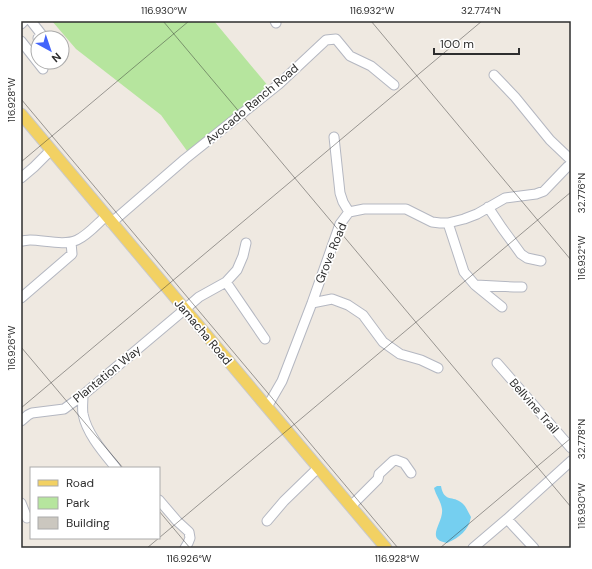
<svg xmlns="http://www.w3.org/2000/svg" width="592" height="569" viewBox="0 0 592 569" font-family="'DM Sans',sans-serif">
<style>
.green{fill:#b6e59e}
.water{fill:#75cff0}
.building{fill:#cbc7bf}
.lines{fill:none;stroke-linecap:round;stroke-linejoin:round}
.minor-casing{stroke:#b4b7c1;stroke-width:11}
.major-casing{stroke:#c9c9c9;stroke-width:13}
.minor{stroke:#fff;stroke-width:9}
.major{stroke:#f2d163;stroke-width:11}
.ticks{fill:none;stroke:#2e2e2e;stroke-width:1;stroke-opacity:0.45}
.labels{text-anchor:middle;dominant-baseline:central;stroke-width:3.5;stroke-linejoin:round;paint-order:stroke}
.street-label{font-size:12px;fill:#2e2e2e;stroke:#fff}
.neatline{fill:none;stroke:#2e2e2e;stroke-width:1.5}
.ticks-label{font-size:10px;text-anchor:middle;fill:#2e2e2e}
</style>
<rect width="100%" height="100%" fill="#efe9e1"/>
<path class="green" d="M52,21H214L269,87L190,155L161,115L76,49Z"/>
<path class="water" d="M437,486H441C444,503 453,495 462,503C466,506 468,512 471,517C468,531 460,537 447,543C424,539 444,523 442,509C441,501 436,496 434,488Z"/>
<path class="building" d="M52,32L57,38H49L47,36Z"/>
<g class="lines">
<g class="minor-casing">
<path id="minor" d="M31,21L42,35L38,38
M275,21L276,23
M21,24L24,21
M21,41L43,69
M494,75L515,97L550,140L571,160
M334,137L340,193L343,202L349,212
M21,178L34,167L51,150
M488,207L502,228L521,254L527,258L541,261
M111,223L185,159L279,84L326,40L336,39L350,56L371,66L394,85
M448,223L464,272L475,285L502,307
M21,241C24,241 27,240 30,240C44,240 64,246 77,240C88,235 97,224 106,216
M226,282L265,339
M476,285L514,287H522
M21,298L72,254L71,242
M312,303L332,299L348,305L363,315L383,342L400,354L421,360L438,368
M497,363L571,448
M83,395C83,401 82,408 83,414C87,434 103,452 116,468
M267,407L282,381L312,303L340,224L349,212L364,209H406L432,222L440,223H448L464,219L477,214L505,198L536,194L544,191L567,167L571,164
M21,421L28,415L32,413L64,409L83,395L184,310L199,297L226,282L237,270L243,256L246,243
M159,500L177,521L189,532L190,538L188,543L185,548
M21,503L27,518
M351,506L378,479L379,474L393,461L396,460L404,463L411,473
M507,519L534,548
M267,521L284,501L318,468
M473,548L507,519L571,461"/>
</g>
<g class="major-casing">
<path id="major" d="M21,114L267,407L386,548"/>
</g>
<use href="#minor" class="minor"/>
<use href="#major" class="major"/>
</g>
<path class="ticks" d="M163,21L571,507M371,21L571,260M21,99L398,548M21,162L189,21M21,347L123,468M21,408L482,21M159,511L190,548M147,548L571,192M440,548L571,438"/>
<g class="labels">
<g class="street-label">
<text transform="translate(252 104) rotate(-40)">Avocado Ranch Road</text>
<text transform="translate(331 253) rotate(-68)">Grove Road</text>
<text transform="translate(203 332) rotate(50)">Jamacha Road</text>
<text transform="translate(107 374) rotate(-39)">Plantation Way</text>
<text transform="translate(534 406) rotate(49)">Bellvine Trail</text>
</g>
</g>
<rect width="592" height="569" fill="none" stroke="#ffffff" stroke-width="44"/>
<rect x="30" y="467" width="130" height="72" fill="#ffffff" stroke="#ababab"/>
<rect x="38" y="480" width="20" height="6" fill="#f2d163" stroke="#ababab"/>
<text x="66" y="487" font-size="12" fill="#2e2e2e">Road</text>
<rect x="38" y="497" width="20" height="12" fill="#b6e59e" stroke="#ababab"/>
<text x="66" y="507" font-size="12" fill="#2e2e2e">Park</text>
<rect x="38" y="517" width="20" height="12" fill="#cbc7bf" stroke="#ababab"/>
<text x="66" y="527" font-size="12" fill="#2e2e2e">Building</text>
<g transform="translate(50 50) rotate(140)"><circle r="19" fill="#ffffff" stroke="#ababab"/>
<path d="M0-3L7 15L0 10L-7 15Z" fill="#4264fb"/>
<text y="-6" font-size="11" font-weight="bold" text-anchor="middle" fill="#2e2e2e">N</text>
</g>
<path d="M434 48v6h85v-6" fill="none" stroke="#2e2e2e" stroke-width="2"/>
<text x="440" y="48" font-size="12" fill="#2e2e2e" stroke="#ffffff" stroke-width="3" paint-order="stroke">100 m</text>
<rect x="22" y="22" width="548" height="525" class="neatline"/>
<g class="ticks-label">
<text x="164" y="14">116.930°W</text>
<text x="372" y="14">116.932°W</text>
<text x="481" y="14">32.774°N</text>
<text transform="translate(11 100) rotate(-90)" y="4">116.928°W</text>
<text transform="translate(581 193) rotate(-90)" y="4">32.776°N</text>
<text transform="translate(581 258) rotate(-90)" y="4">116.932°W</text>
<text transform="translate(11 348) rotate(-90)" y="4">116.926°W</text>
<text transform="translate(581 439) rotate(-90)" y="4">32.778°N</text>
<text transform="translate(581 506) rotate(-90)" y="4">116.930°W</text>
<text x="189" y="562">116.926°W</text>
<text x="397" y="562">116.928°W</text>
</g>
</svg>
